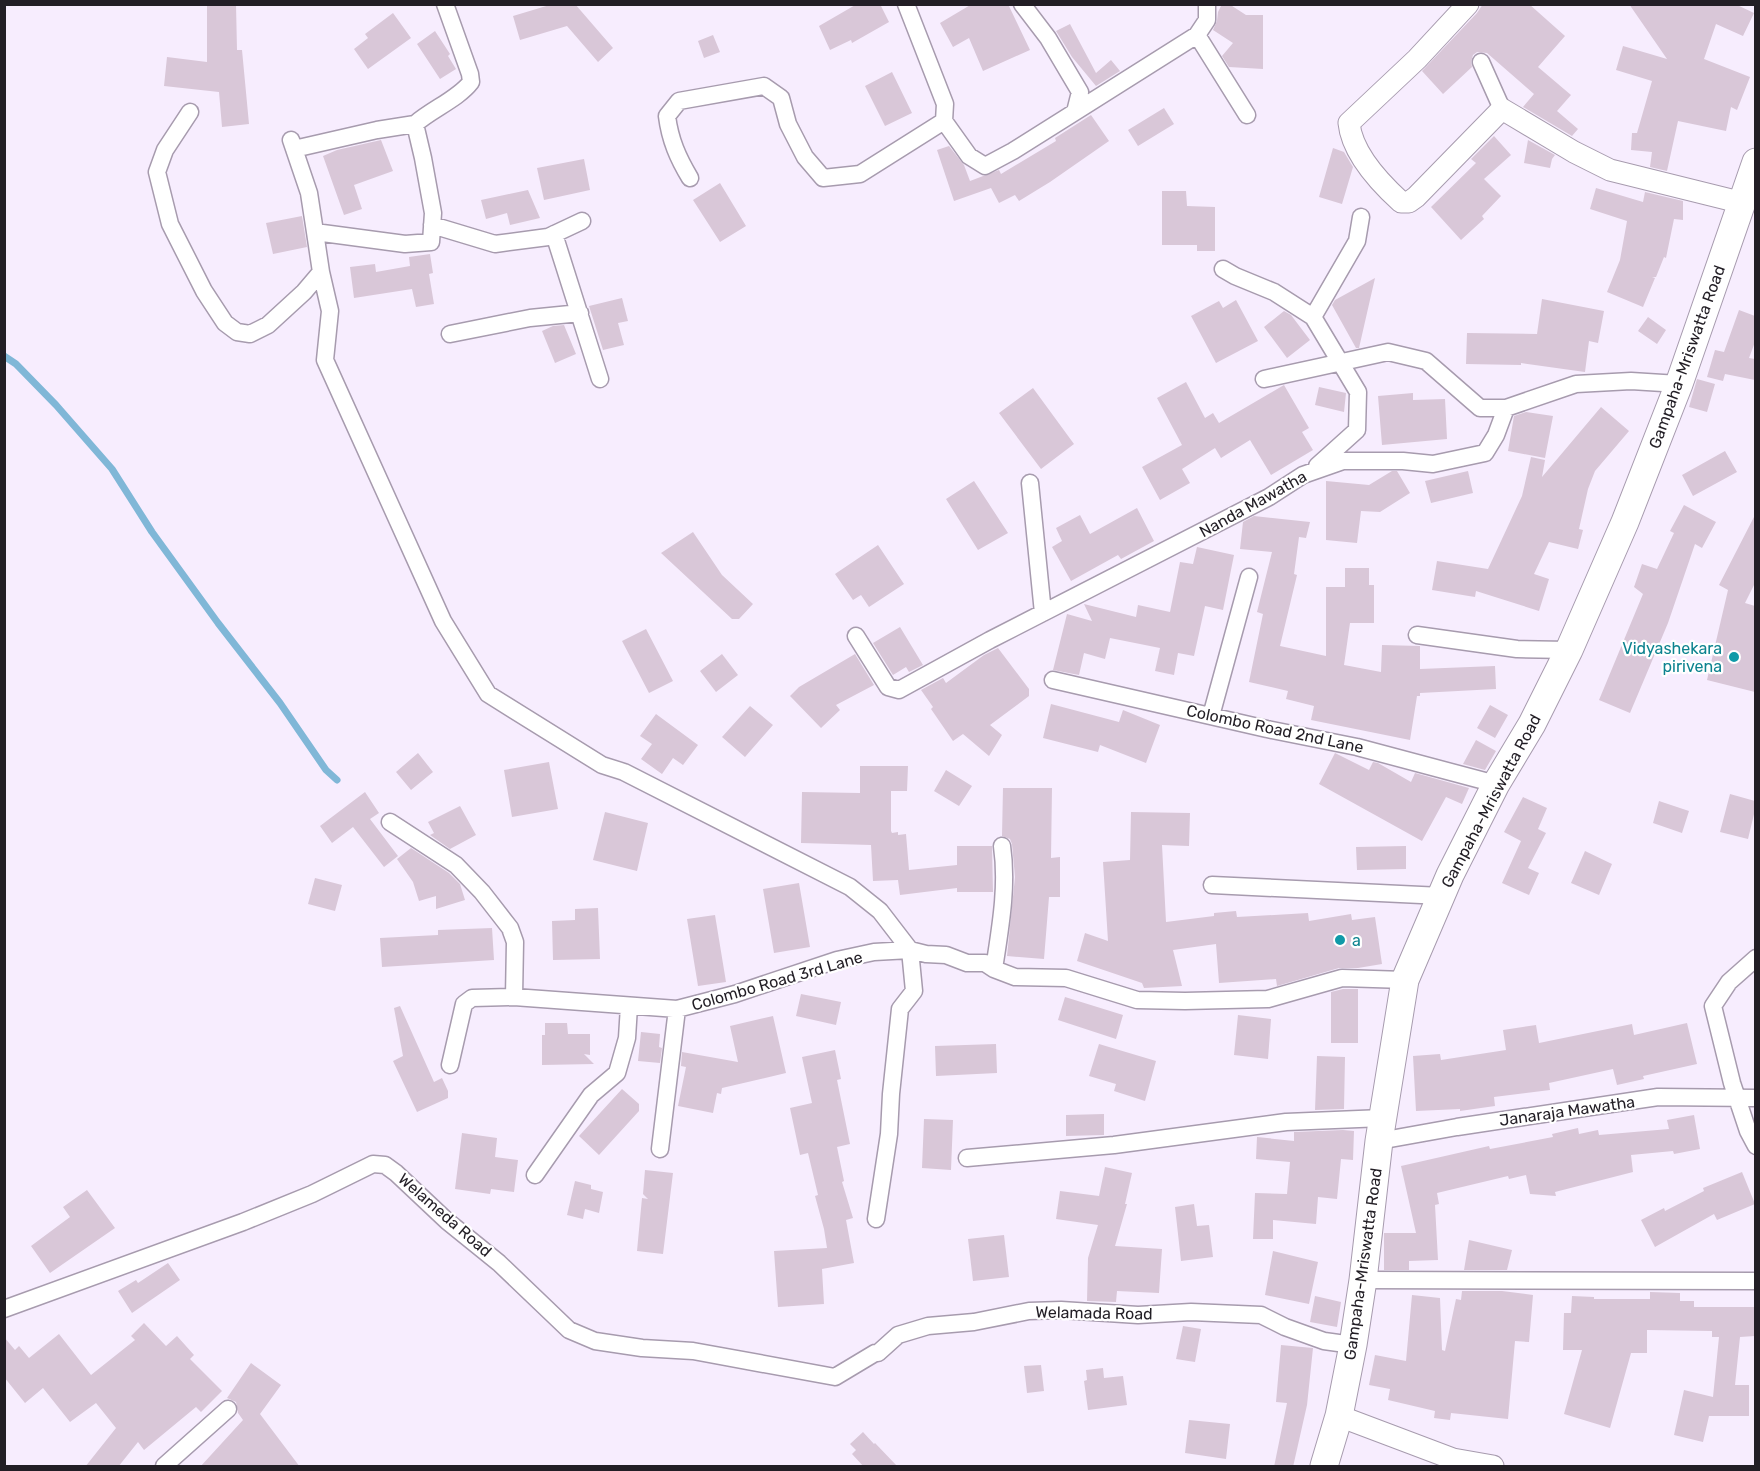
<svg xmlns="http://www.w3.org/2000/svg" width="1760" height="1471" viewBox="0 0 1760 1471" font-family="Rubik,sans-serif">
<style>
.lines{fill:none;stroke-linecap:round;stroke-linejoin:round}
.stream{stroke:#80b7d7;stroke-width:7}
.building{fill:#d9c7d8}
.minor-casing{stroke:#a79bae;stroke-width:19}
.tertiary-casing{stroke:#a79bae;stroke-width:23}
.primary-casing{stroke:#a79bae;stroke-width:29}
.minor{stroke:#fff;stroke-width:16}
.tertiary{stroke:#fff;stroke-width:21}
.primary{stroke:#fff;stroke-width:27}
.culture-dot{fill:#0f9aa8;stroke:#fff;stroke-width:2}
.labels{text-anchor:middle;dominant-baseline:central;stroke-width:4.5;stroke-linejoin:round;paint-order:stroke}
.street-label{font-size:16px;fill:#221e25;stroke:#fff}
.culture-label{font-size:16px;fill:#0d838f;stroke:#fff;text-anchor:end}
</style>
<rect width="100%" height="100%" fill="#f7edfe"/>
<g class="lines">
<path class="stream" d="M4,356L16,364L56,405L112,469L152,532L218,623L280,703L326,770L337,780"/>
</g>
<path class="building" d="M207,4H236L237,50H242L249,124L222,127L219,92L164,86L167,57L207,62Z
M553,4H575L613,48L598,62L567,26L520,40L513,16Z
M857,4H880L889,22L852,43L851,40L830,50L819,26Z
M972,4H1008L1030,50L983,71L969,38L953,47L940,23Z
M1222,4H1229L1246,15H1263V69L1229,67L1222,56L1233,43L1213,30L1217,21L1218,12Z
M1483,4H1529L1565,36L1538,67L1571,95L1557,111L1578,129L1572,136L1523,107L1534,94L1487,53L1477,52L1473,55L1471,62L1472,67L1443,94L1422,71L1477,13Z
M1629,4H1735L1754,13L1743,36L1716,24L1704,59L1750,77L1737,110L1731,107L1726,131L1678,121L1667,171L1650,167L1652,152L1631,150L1632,133H1637L1652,81L1616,70L1623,46L1667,59Z
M393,13L411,38L368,69L354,49L368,38L365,34Z
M1070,24L1096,73L1111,60L1120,71L1096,86L1072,57L1056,31Z
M435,31L450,54L448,56L456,69L440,79L417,44Z
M713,35L720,52L704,58L698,41Z
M892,72L912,113L885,126L865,86Z
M1164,108L1174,124L1138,146L1128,130Z
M1091,115L1109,141L1050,182L1019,201L1015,195L999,203L991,188L954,201L937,150L949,146L964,165L970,181L999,170L1001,174L1056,141L1055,138Z
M1494,136L1511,155L1484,179L1501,196L1482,216L1484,219L1461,240L1431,207L1476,163L1471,159Z
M381,140L393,171L354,185L362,209L344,215L323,156L337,150Z
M1528,140L1555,155L1552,159L1550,168L1524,163Z
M1333,148L1344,152L1353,167L1342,204L1319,197Z
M584,159L590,190L544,200L537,168Z
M720,183L746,226L720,242L693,200Z
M1596,188L1643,202L1645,192L1683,201V220L1674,219L1666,258L1664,257L1656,277H1652L1655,278L1643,307L1607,292L1620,260L1627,221L1590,209Z
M528,190L540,218L510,225L507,213L486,219L481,200Z
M1162,191H1186L1187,206L1215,207V251H1197V245H1162Z
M302,216L307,247L273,254L266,223Z
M430,254L433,273L429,274L434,304L416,307L412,289L354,298L350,267L375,264L376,272L410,266L409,257Z
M1375,278L1359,348H1356L1332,305L1335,300Z
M622,298L628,321L618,323L624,345L603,350L589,306Z
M1542,299L1604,311L1598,343L1589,341L1585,372L1521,363V365L1466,364L1467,333L1537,334Z
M1236,300L1258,341L1216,363L1191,316L1219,301L1223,308Z
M1739,310L1755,316V342L1749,358L1755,359V380L1725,374L1723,381L1707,377L1715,350L1724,352Z
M1284,311L1291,315L1310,340L1287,358L1264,327Z
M1648,317L1666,330L1657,344L1638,331Z
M564,325L576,354L555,363L542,331L553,326Z
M1697,379L1715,384L1707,412L1689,407Z
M1186,382L1205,418L1213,413L1219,423L1284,385L1309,428L1302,432L1313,450L1271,475L1250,440L1221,458L1215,448L1182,469L1190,483L1160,500L1142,467L1182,445L1157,398Z
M1319,387L1346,393L1344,412L1315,405Z
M1033,388L1074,444L1041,469L999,413Z
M1413,393V400L1445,399L1447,439L1382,445L1378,396Z
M1601,407L1629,431L1595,471L1588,489L1579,529L1583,530L1578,549L1549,542L1534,574L1549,579L1539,611L1476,591L1475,597L1432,590L1437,561L1488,569L1522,496L1531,457L1545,460L1542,477Z
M1526,412L1553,416L1545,458L1508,451L1514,416Z
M1725,451L1737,472L1693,496L1682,475Z
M1392,471H1397L1410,493L1380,512L1361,511L1357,543L1326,540V481L1369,485Z
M1468,471L1473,493L1431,503L1425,481Z
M974,481L1008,533L978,550L946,499Z
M1684,505L1716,522L1702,548L1695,544L1668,623L1630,713L1599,700L1643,594L1634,587L1642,564L1657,569L1674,533L1670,531Z
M1137,508L1154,541L1121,559L1118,555L1071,581L1052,547L1062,541L1056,528L1080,515L1090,534Z
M1755,515V583L1745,603L1755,606V692L1707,680L1728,590L1719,585Z
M1254,516L1310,522L1306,538L1299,537L1294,574L1297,575L1280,646L1326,656V587H1345V568H1369V585H1374V623H1350L1344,665L1381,672L1382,645L1420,646V669L1495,666L1496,689L1420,693V696H1417L1410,740L1311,720L1314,706L1286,699L1288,691L1249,682L1263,614L1257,612L1272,552L1240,549L1243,522Z
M693,532L722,575L753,604L739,619H732L661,553Z
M878,545L904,584L869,607L861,595L853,600L835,574Z
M1197,547L1234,555L1223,610L1205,606L1194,656L1178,653L1174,675L1155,671L1160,648L1110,638L1105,659L1084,653L1079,675L1053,670L1067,614L1092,621L1084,604L1136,617L1138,605L1170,612L1180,562L1193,564Z
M900,627L923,665L909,672L906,667L893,675L873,643Z
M646,629L673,681L649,693L622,641Z
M998,648L1029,689V696L990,725L1002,735L989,756L963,734L953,741L931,709L933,707L921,690L943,678L946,683L984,655Z
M722,654L738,675L716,692L700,671Z
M855,654L874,685L836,705L840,710L821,728L790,696L799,687Z
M1051,704L1119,722L1123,710L1160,725L1146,763L1100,745L1098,752L1043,738Z
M1490,705L1508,715L1495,738L1477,728Z
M750,706L773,725L745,757L722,737Z
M656,714L698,745L683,765L673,758L662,774L641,759L652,744L640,736Z
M1476,740L1496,751L1485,770L1463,764Z
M418,753L433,772L411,790L396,772Z
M1335,753L1369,770L1373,762L1378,763L1411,782L1415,773L1469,788L1462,804L1446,797L1422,841L1319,784Z
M549,762L558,809L512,817L504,770Z
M860,766H908L907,791H891V831L892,833L898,832V835L906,834L909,870L957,865V846H992L993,892H957V888L900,895L898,880L873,881L871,845L801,843L802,792L860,793Z
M946,770L972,786L959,806L934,791Z
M1003,788H1052L1051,858L1060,857V897H1049L1044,959L1007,956L1015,877L1012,844L1010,839L1002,836Z
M365,792L379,813L370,819L398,856L384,867L353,827L332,843L320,826Z
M1730,794L1755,801V810L1748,839L1720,832Z
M1523,797L1547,808L1538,829L1546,833L1528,868L1539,873L1529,895L1502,883L1521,841L1504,832Z
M1659,801L1689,811L1682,833L1653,823Z
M460,806L476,835L450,849L430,835L434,833L428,822Z
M605,812L648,823L637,871L593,860Z
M1131,812L1190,813L1189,846L1162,845L1166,922L1214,916V913L1236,911L1237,917L1308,913L1309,921L1351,914L1352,920L1375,917L1382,964L1358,968H1339L1277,986L1276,979L1219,983L1216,944L1173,950L1182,986L1144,988L1142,983L1077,961L1085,933L1108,941L1103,862L1130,860Z
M1406,846V869L1357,870L1356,847Z
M411,848L449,873L460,884L465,900L436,909V896L419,901L413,882L397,859Z
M1585,851L1612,864L1599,895L1571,883Z
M315,878L342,885L335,911L308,904Z
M799,883L810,947L774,953L763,889Z
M598,908L600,959L553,960L552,921L575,920V909Z
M715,915L726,982L698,986L687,919Z
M492,928L494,960L382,967L380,938L438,935V930Z
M1343,989H1358V1043H1331V992Z
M801,994L841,1002L836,1025L796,1016Z
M1065,997L1123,1015L1116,1039L1058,1020Z
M400,1006L434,1082L442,1078L448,1091V1098L417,1112L393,1061L403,1056L394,1008Z
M1238,1015L1271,1019L1268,1059L1234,1055Z
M773,1016L786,1073L722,1088L721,1094L717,1093L713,1113L678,1106L686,1067L681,1066L682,1052L738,1062L730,1026Z
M545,1023H567L568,1034H590V1055L584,1054L594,1064L542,1065V1035H545Z
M1687,1023L1697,1064L1643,1076L1644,1079L1617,1085L1613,1069L1549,1083L1550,1090L1494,1097L1495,1106L1460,1111V1109L1416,1111L1413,1056L1440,1054L1441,1060L1506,1050L1503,1030L1536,1025L1539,1043L1632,1024L1634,1035Z
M641,1032L660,1034L659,1047L662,1048L660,1063L638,1061Z
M996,1044L997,1073L936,1076L935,1046Z
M1099,1044L1156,1061L1145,1101L1114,1091L1116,1084L1089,1076Z
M835,1050L841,1079L837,1080L850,1144L837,1147L844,1181L842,1182L853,1218L846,1220L854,1263L822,1269L824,1304L778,1307L774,1251L827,1248L824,1229L815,1196L818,1195L808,1153L800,1155L790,1108L812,1103L802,1057Z
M1317,1056L1345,1057L1344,1109L1315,1110Z
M622,1089L639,1104V1111L599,1155L579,1136Z
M1104,1114V1135L1066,1136V1115Z
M1694,1115L1700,1149L1674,1154L1673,1151L1631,1155L1633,1172L1555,1192L1556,1196L1530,1194L1526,1175L1509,1179L1508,1176L1437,1193L1439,1204L1435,1205L1438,1260L1409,1261V1270H1384V1233H1416L1401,1166L1489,1146L1490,1149L1553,1137L1552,1134L1578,1128L1579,1134L1598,1130L1599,1135L1669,1129L1667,1120Z
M924,1119L953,1120L951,1170L922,1168Z
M1343,1130L1354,1131L1353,1160L1341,1159L1337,1199L1318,1197L1316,1224L1273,1220V1239H1253L1255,1193L1287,1194L1290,1162L1256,1159L1257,1137L1294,1141V1132Z
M462,1133L497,1138L495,1157L518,1160L514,1192L491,1189L490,1194L455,1189Z
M1105,1167L1132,1173L1125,1204H1127L1115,1246L1162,1249L1159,1293L1117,1291L1116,1302L1087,1301L1088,1258L1098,1225L1056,1219L1060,1191L1099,1196Z
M645,1170L673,1173L663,1254L637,1251L642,1198L648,1199L643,1194Z
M1742,1172L1755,1204L1717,1220L1714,1214L1655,1247L1641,1220L1664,1208L1665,1211L1704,1191L1703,1188Z
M575,1181L591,1185V1189L603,1192L599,1213L585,1209L583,1219L567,1215Z
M87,1190L115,1228L50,1273L31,1246L70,1217L63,1207Z
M1194,1204L1197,1226L1209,1225L1213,1257L1181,1261L1175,1207Z
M1004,1235L1009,1277L973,1281L968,1239Z
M1469,1240L1512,1250L1507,1270H1464Z
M1273,1251L1318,1262L1309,1304L1265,1295Z
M168,1263L180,1280L132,1313L118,1291L136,1280L138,1283Z
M1462,1291H1502L1533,1295L1529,1342L1515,1341L1508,1419L1451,1413L1450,1420L1434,1418L1435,1411L1388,1400L1390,1389L1369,1385L1375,1355L1406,1361L1412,1295L1440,1298L1442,1350L1445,1351L1456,1299L1461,1300Z
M1650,1292L1680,1293V1301H1694V1307H1755V1336L1740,1337L1735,1385H1749V1416H1709L1703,1442L1674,1435L1684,1390L1713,1397L1719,1337H1712V1331L1647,1330V1353H1631L1610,1428L1564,1414L1582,1350H1563L1564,1313H1571L1572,1296L1594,1297V1299H1650Z
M1315,1296L1341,1302L1337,1327L1310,1322Z
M144,1323L166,1346L177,1336L194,1355L190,1359L222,1391L201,1412L196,1407L144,1450L138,1442L118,1467H85L116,1428L96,1403L70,1422L43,1388L25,1403L4,1377V1337L15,1350L19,1346L29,1358L59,1334L91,1375L135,1340L131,1336Z
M1183,1326L1201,1329L1195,1362L1176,1359Z
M1281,1345L1313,1348L1307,1405L1293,1467H1274L1287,1403L1276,1402Z
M251,1363L281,1385L260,1414L300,1467H200L243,1420L238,1413L236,1402L227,1398Z
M1041,1365L1044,1391L1027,1393L1024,1366Z
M1103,1368L1104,1378L1123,1376L1127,1405L1088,1410L1084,1381L1087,1380L1086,1370Z
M1189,1420L1230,1424L1226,1459L1185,1453Z
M863,1432L874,1444L875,1443L898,1467H864L852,1454L856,1450L850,1444Z"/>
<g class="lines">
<g class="minor-casing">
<path id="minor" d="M1197,35L1207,20V4
M1481,62L1502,109
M190,112L165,150L157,172L170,224L204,291L225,323L237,332L250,334L268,325L304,292L321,272L315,232L405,244L431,242L433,213L423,158L415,124C432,109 458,99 471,82L470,74L445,4
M1075,112L1197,35L1247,115
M944,121L969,156L985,166L1013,151L1075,112L1080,92L1048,38L1022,4
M291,140L309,193L315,232
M294,149L377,130L415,124
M690,178C678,158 670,140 667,116L679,101L764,86L781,98L788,124L805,157L823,178L860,174L944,121L945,104L906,4
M432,225L495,244L548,237L582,221
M554,234L600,379
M1223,269L1235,276L1274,292L1313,317L1358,392L1357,430L1317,466
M321,272L330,311L325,360L443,621L488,694L602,765L624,772L850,887L880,911L910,950L914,991L900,1009L891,1094L889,1134L876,1219
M1313,317L1357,241L1361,217
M450,334L530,318L580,313
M1264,379L1388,352L1426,361L1480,408H1506
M1030,483L1043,613
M1417,635L1517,649L1569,650
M856,636L888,687L899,690L990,640L1269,497L1303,475L1343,461H1403L1433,464L1485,453L1496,435L1506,408L1576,384L1631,381L1679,384
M1053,680L1267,729L1357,747L1496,784
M1211,716L1249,577
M390,822L456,865L482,892L510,928L515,942L514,997L677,1009L735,994L837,960L874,952L910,950L926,954L946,955L967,963H985L994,969L1015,977L1066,978L1137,1000L1185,1001L1268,999L1342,978L1405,980
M1212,885L1442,896
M1756,958L1729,982L1713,1006L1732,1083L1748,1131L1756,1146
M994,969C1000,929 1008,887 1002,846
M450,1065L464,1004L472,998L514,997
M1379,1141L1457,1127L1658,1097L1756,1098
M660,1149L677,1009
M967,1158L1114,1145L1286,1122L1383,1118
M535,1175L591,1095L617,1073L627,1038L629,1006
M1363,1280L1756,1281
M4,1309L243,1222L312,1194L373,1164L385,1165L396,1173L447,1221L499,1263L569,1330L595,1341L642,1348L693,1351L835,1377L875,1353H878L898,1335L928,1326L974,1322L1029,1311L1061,1310L1138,1315L1191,1312L1261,1315L1285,1327L1324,1341L1353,1345
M164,1466L228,1409"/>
</g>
<g class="tertiary-casing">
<path id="tertiary" d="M1468,4L1417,59L1349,123C1352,153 1379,182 1401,202H1409L1416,197L1502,109L1574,152L1610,170L1743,203
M1339,1416L1453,1459L1493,1466"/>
</g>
<g class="primary-casing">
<path id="primary" d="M1324,1466L1339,1416L1353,1345L1363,1280L1379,1141L1405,980L1450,875L1496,784L1532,724L1569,650L1625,522L1679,384L1756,162"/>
</g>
<use href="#minor" class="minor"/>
<use href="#tertiary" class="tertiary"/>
<use href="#primary" class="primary"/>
</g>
<g class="culture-dot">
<circle cx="1734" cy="657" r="6"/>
<circle cx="1340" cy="940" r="6"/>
</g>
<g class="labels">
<g class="street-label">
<text transform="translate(1687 357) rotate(-70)">Gampaha-Mriswatta Road</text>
<text transform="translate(1253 504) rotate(-29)">Nanda Mawatha</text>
<text transform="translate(1275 729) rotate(12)">Colombo Road 2nd Lane</text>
<text transform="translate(1491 801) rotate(-62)">Gampaha-Mriswatta Road</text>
<text transform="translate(777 981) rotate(-16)">Colombo Road 3rd Lane</text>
<text transform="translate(1567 1111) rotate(-8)">Janaraja Mawatha</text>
<text transform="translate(445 1215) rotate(41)">Welameda Road</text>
<text transform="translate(1363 1264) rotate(-82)">Gampaha-Mriswatta Road</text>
<text transform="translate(1094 1313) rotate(1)">Welamada Road</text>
</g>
<g class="culture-label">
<text x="1722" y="648">Vidyashekara<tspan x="1722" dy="18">pirivena</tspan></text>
<text x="1352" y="940" text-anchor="start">a</text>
</g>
</g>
<rect width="1760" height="1471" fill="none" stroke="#221e25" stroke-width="12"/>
</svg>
